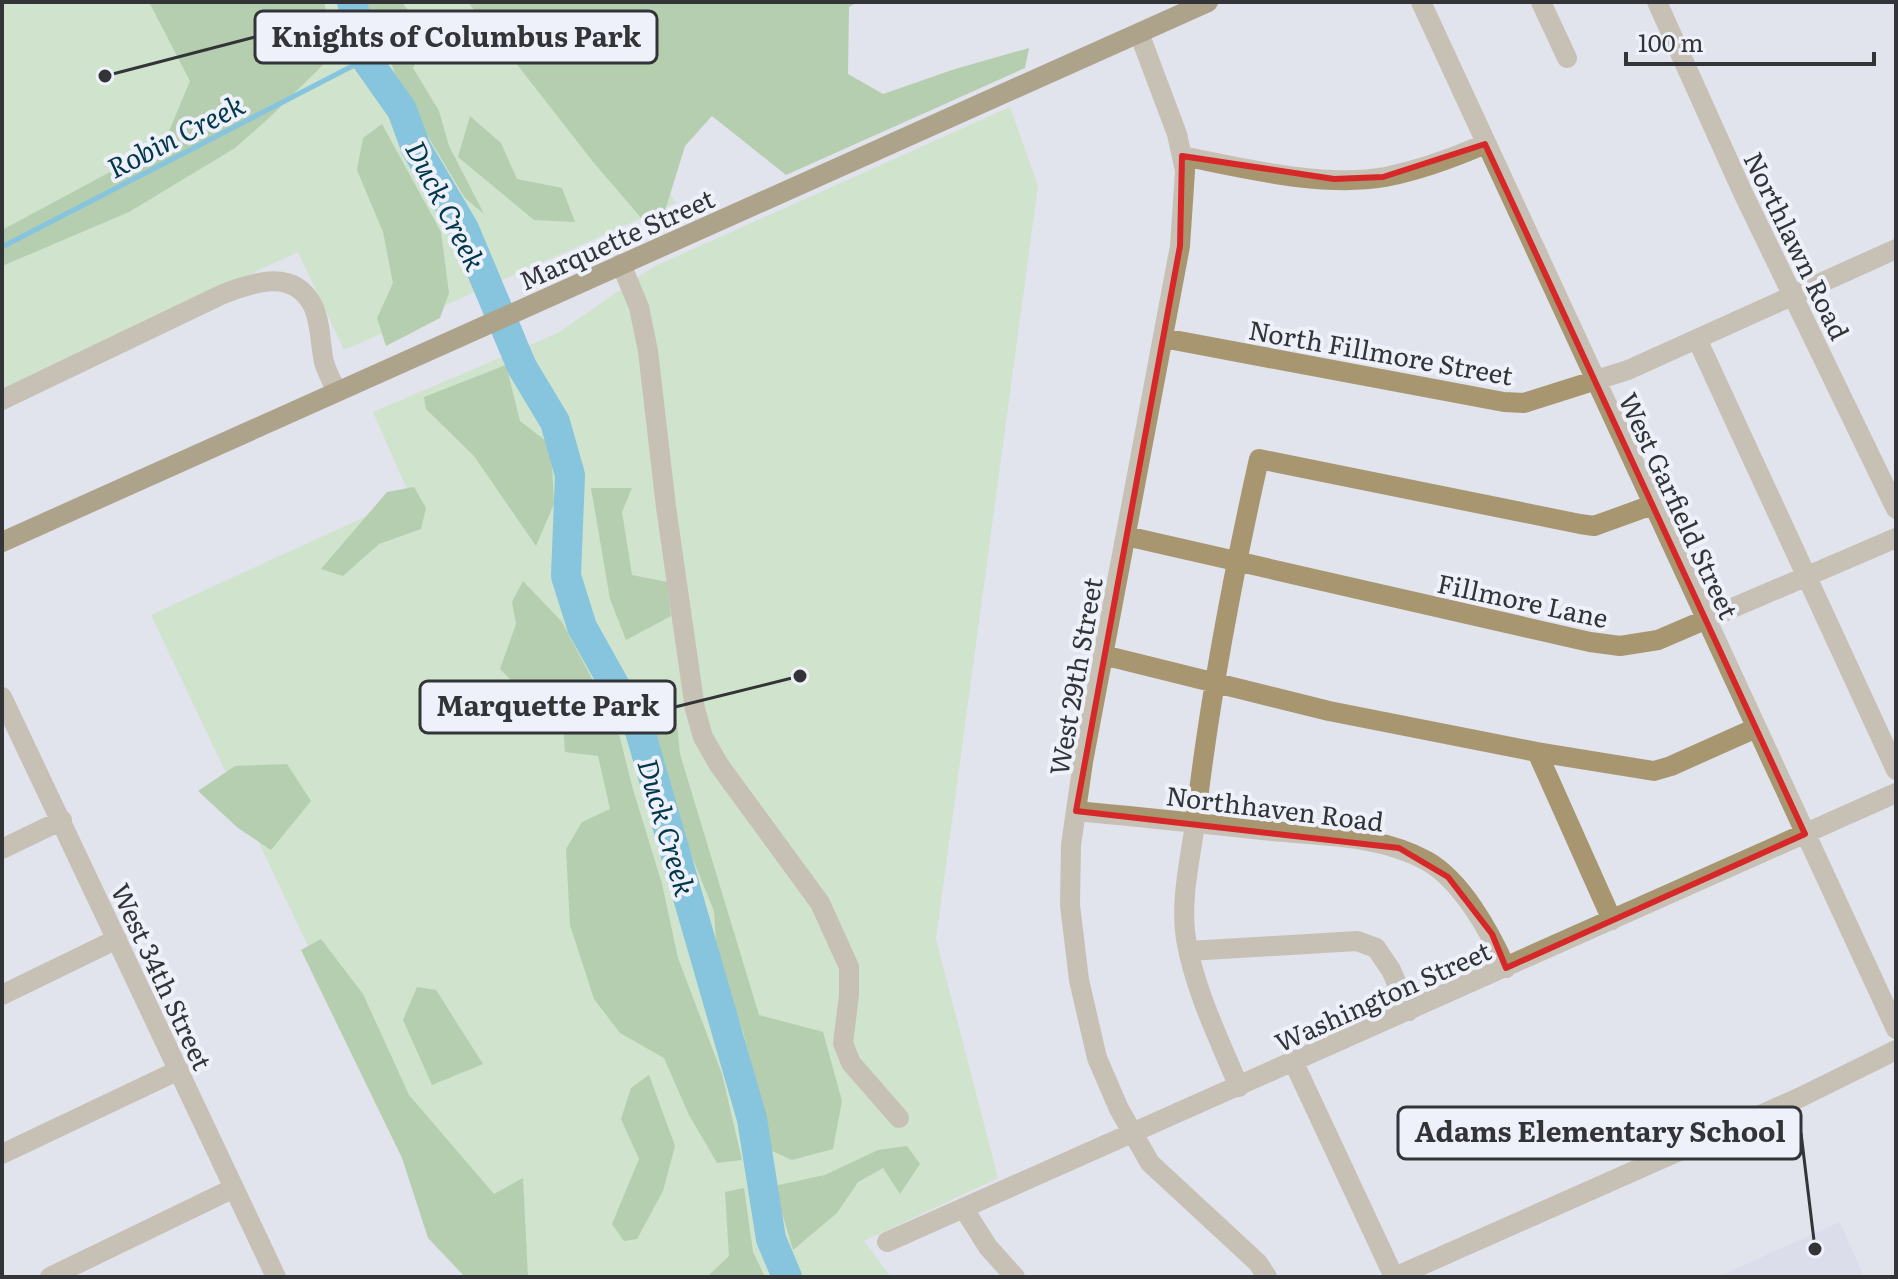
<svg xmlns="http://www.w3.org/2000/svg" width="1898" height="1279" viewBox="0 0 1898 1279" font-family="Literata,serif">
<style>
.built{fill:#d2d6e6}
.green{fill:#b8e2a6}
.forest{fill:#7eb464}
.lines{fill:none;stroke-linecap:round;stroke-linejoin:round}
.stream{stroke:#199dcc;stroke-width:5}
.river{stroke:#199dcc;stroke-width:30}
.minor{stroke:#a79670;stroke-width:20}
.major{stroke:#6d5516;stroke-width:20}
.marked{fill:none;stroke:#d62828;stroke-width:6;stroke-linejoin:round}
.labels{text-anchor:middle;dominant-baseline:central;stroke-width:8;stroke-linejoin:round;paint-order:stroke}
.street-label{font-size:26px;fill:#333438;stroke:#eef1fa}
.water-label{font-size:28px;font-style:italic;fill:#02384c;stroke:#eef1fa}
.leader{fill:none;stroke:#333438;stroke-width:3}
.callout-dot{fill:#333438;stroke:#eef1fa;stroke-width:3}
.callout{fill:#eef1fa;stroke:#333438;stroke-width:3}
.callout-label{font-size:28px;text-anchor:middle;font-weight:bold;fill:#333438}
</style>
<rect width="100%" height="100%" fill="#e1e4ed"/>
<path class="built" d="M1840,1222L1864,1277H1717Z"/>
<path class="green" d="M2,2H529L636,141L676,203L344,350L298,252L2,389Z
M1010,107L1038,186L936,939L998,1178L864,1241L891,1277H465L151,615L410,496L373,412L558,333L653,267Z"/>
<path class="forest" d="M149,2H324L336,52L269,118L235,148L129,212L2,266V230L164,143L190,81Z
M364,2H402L425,35L413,68L439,111L449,146L484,214L465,198L400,90L378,20Z
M468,2H858L849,7L848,74L883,94L955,69L1029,48L1025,68L786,175L712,116L685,146L664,214L649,227L594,163Z
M470,116L501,143L517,179L562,188L575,222L534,220L458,157Z
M382,124L441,232L449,293L440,318L386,346L377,318L393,283L383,232L357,170L363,138Z
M506,365L520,421L551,445L554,504L536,546L474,456L426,409L424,397Z
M414,487L426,508L421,529L379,544L343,576L321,569L387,492Z
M591,488H632L622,512L632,575L667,582L671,616L626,640L610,599Z
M523,581L562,622L617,726L632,786L662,884L678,958L722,1074L742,1160L717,1163L689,1115L664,1058L620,1033L594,999L570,925L566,849L582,822L610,809L598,756L565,752L561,692H523L500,669L516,624L512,602Z
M642,690L675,703L680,754L759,1015L823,1032L842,1101L833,1149L792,1160L772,1151L743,1031L718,971L714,911L675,815Z
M287,764L311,801L271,850L238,828L198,791L235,766Z
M321,939L363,994L409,1095L494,1194L523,1178L528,1277H465L428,1238L402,1158L301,950Z
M417,987L436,990L483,1064L432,1085L403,1020Z
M649,1075L675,1146L663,1191L637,1239L624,1241L612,1224L639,1159L621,1119L631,1088Z
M907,1146L920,1164L900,1194L883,1168L858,1182L837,1213L793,1250L774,1186L825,1175L878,1150Z
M744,1188L753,1252L765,1277H707L729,1256L725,1192Z"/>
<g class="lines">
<path class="stream" d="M2,247L366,59"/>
<path class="river" d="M352,2L366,59L402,110L416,148L464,229L522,367L555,422L570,475L566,576L582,627L640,731L752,1119L771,1239L787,1277"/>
<path class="minor" d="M1421,2L1896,1029
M1541,2L1567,58
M1657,2L1743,193L1896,509
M1139,33L1177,134L1185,171L1180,246L1083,762L1071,845L1070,905L1079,980L1097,1058L1119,1109L1150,1163L1258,1263L1267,1277
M1182,156C1244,168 1321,188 1385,177C1420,170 1453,158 1485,144
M621,264L639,307L648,351L666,507L695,709L703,737L719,765L820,903L849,967V995L843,1043L851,1063L899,1118
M1163,338L1504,402L1524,403L1628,370L1896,249
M1697,339L1896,770
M2,400L223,294C254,282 294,268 313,306C321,323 320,344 324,362C327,372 332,382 337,391
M1126,536L1590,642L1620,646L1658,640L1896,538
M1103,655L1329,711L1537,752L1612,920
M2,697L276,1277
M1537,752L1654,771L1671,766L1756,728
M1076,811C1141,817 1206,824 1272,831C1322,836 1381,835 1427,861C1462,881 1490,932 1506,968
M2,849L62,820
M1189,951L1357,941L1376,948L1391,970L1409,1011
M2,995L117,939
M1294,1063L1394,1277
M1239,1087C1219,1039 1195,991 1186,939C1180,902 1190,860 1195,824C1209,701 1232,579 1259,459L1580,524L1594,526L1652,505
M2,1154L179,1070
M964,1209L988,1247L1015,1277
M887,1242L1896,793
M50,1277L234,1188
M1395,1277L1803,1096L1896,1050"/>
<path class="major" d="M2,542L1208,2"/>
</g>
<path d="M0 0H1898V1279H0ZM1485,144L1805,834L1506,968L1492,934L1448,877L1399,848L1076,811L1180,246L1182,156L1334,179L1383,177Z" fill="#e1e4ed" fill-opacity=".55" fill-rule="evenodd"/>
<path class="marked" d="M1485,144L1805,834L1506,968L1492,934L1448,877L1399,848L1076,811L1180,246L1182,156L1334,179L1383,177Z"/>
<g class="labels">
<g class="street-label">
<text transform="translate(616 238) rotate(-24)">Marquette Street</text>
<text transform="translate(1798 245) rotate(64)">Northlawn Road</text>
<text transform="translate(1381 351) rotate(10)">North Fillmore Street</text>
<text transform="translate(1680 505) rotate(65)">West Garfield Street</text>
<text transform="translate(1523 599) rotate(12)">Fillmore Lane</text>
<text transform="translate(1074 676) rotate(-80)">West 29th Street</text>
<text transform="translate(1275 807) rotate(7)">Northhaven Road</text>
<text transform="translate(163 976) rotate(65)">West 34th Street</text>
<text transform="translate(1382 995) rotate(-24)">Washington Street</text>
</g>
<g class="water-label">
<text transform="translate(175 135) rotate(-27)">Robin Creek</text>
<text transform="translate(447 205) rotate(63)">Duck Creek</text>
<text transform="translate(668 827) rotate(74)">Duck Creek</text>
</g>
</g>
<path class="leader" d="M105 76L255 37M800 676L675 707M1815 1249L1801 1133"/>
<g class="callout-dot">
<circle cx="105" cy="76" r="8"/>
<circle cx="800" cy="676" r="8"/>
<circle cx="1815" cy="1249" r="8"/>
</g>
<g class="callout">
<rect x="255" y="11" width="402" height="52" rx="8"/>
<rect x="420" y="681" width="255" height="52" rx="8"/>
<rect x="1398" y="1107" width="403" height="52" rx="8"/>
</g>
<g class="callout-label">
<text x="456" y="47">Knights of Columbus Park</text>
<text x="548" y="716">Marquette Park</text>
<text x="1600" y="1142">Adams Elementary School</text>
</g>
<rect width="1898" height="1279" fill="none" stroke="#333438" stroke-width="8"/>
<path d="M1626 52v12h248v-12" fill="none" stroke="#333438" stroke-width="4"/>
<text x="1638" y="52" font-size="24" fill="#333438" stroke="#eef1fa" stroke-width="6" paint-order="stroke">100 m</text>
</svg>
